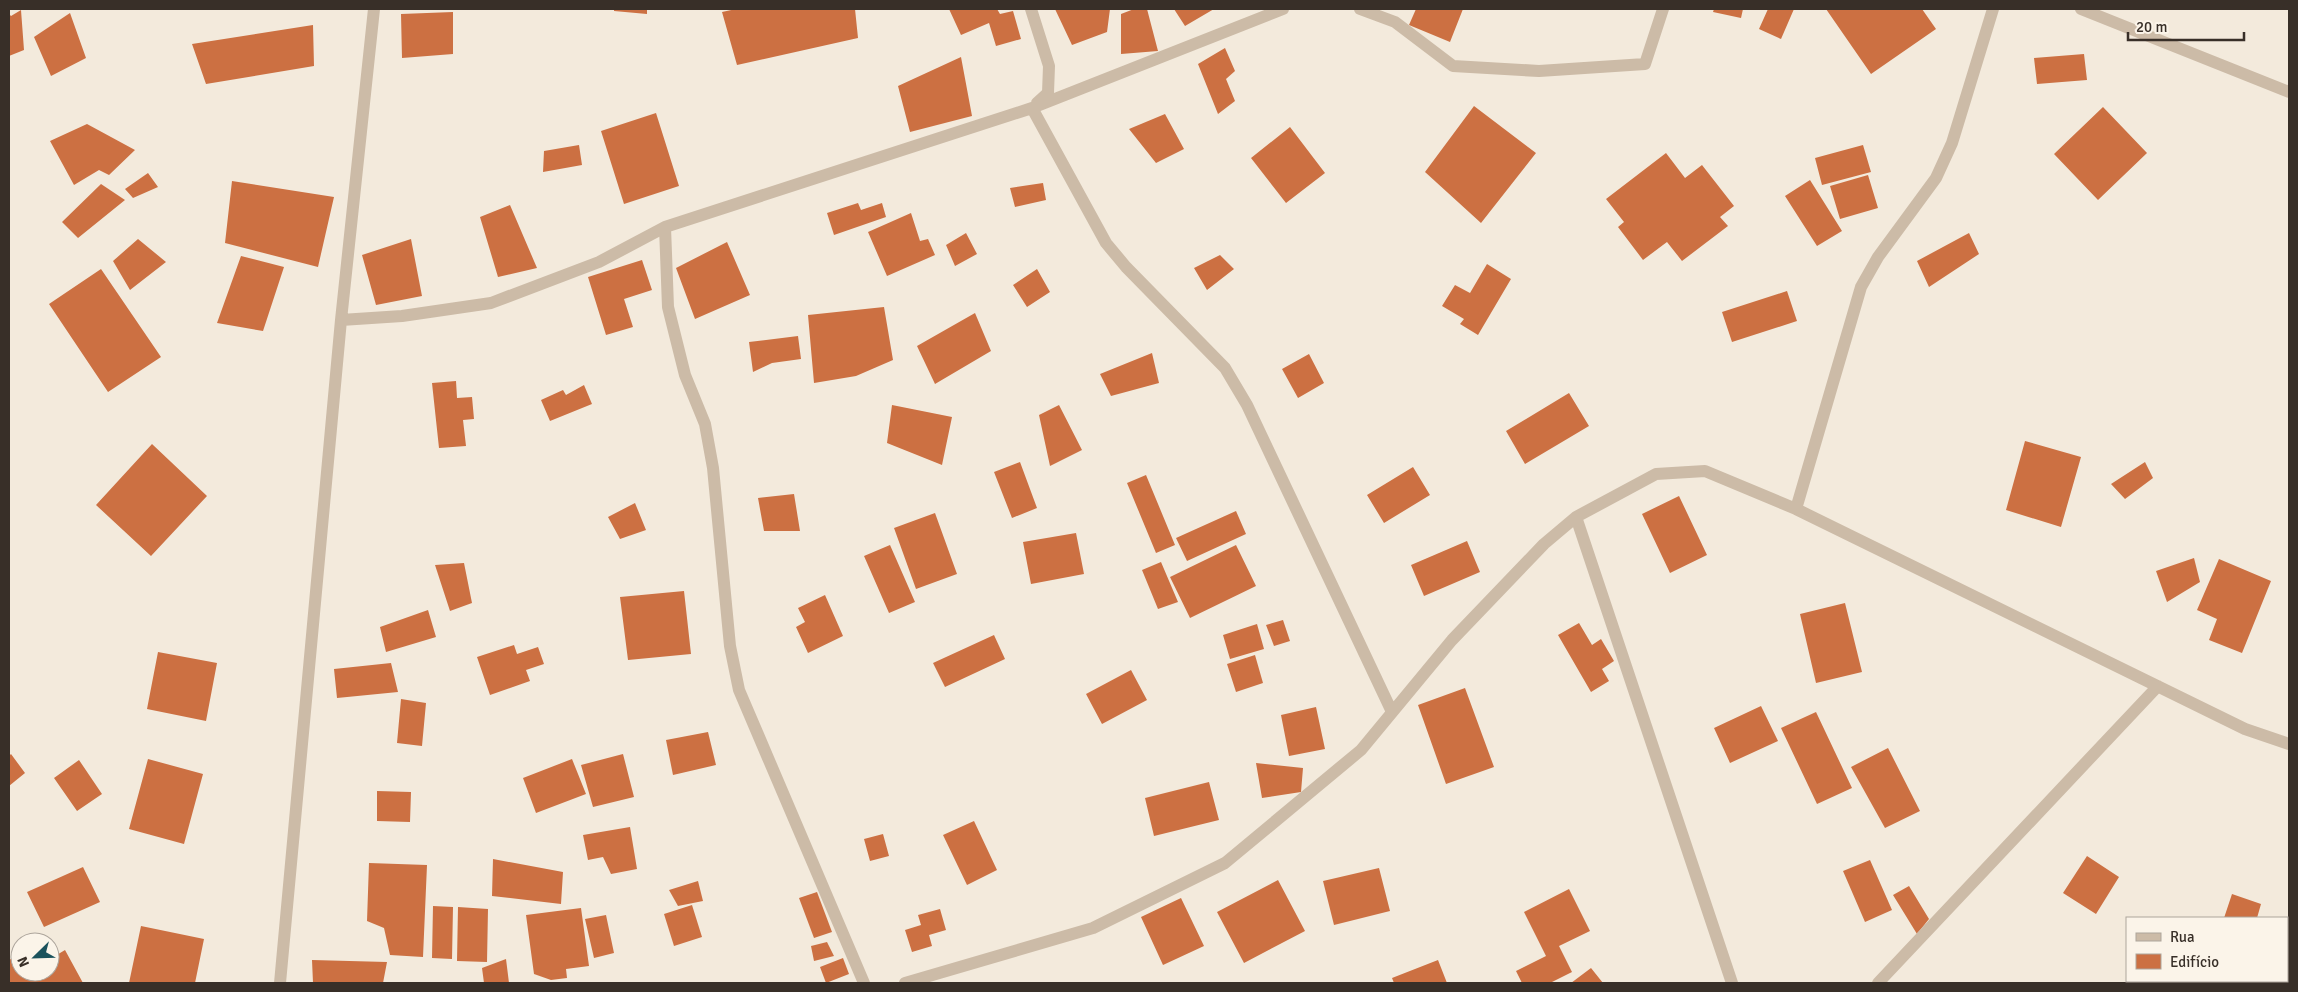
<svg xmlns="http://www.w3.org/2000/svg" width="2298" height="992" viewBox="0 0 2298 992" font-family="Signika,sans-serif">
<style>
.building{fill:#cc7042}
.lines{fill:none;stroke-linecap:round;stroke-linejoin:round}
.minor{stroke:#ccbba7;stroke-width:12}
</style>
<rect width="100%" height="100%" fill="#f3eadc"/>
<path class="building" d="M614,9H647V14L614,11Z
M736,9H855L858,38L737,65L722,12Z
M949,9H997L1000,14L1013,11L1021,39L996,46L989,23L961,35Z
M1055,9H1110L1107,32L1072,45Z
M1134,9H1147L1158,51L1121,54V14Z
M1174,9H1214L1185,26Z
M1416,9H1463L1450,42L1409,25Z
M1714,9H1743L1741,18L1713,12Z
M1768,9H1794L1781,39L1759,29Z
M1826,9H1922L1936,29L1871,74Z
M21,10L24,50L9,56V14L11,16Z
M453,12V54L402,58L401,14Z
M70,13L86,58L51,76L34,37Z
M313,25L314,66L206,84L192,44Z
M1225,48L1235,71L1226,79L1235,101L1218,114L1198,64Z
M2084,54L2087,80L2037,84L2034,58Z
M961,57L972,116L910,132L898,86Z
M1474,106L1536,153L1481,223L1425,172Z
M2103,107L2147,153L2098,200L2054,154Z
M656,113L679,186L624,204L601,131Z
M1165,114L1184,149L1156,163L1129,129Z
M87,124L135,150L109,175L99,170L74,185L50,141Z
M1290,127L1325,173L1286,203L1251,158Z
M579,145L582,165L543,172L544,151Z
M1863,145L1871,172L1822,185L1815,158Z
M1666,153L1685,178L1702,165L1734,206L1720,217L1728,226L1682,261L1667,242L1643,260L1618,227L1624,222L1606,199Z
M148,173L158,187L133,198L125,189Z
M1868,175L1878,208L1840,219L1830,186Z
M1810,180L1842,231L1817,246L1785,196Z
M232,181L334,197L318,267L225,243Z
M1043,183L1046,200L1015,207L1010,188Z
M101,184L125,200L78,238L62,222Z
M858,203L861,210L882,203L886,217L834,235L827,213Z
M510,205L537,268L498,277L480,217Z
M911,213L920,241L928,239L935,255L887,276L868,232Z
M966,233L977,254L955,266L946,245Z
M1969,233L1979,254L1929,287L1917,261Z
M138,239L166,262L130,290L113,261Z
M411,239L422,296L376,305L362,255Z
M727,242L750,295L695,319L676,268Z
M1220,255L1234,269L1207,290L1194,268Z
M241,256L284,267L263,331L217,323Z
M642,260L652,290L624,299L633,327L606,335L588,277Z
M1487,264L1511,279L1478,335L1460,324L1464,319L1442,306L1455,285L1470,293Z
M101,269L161,357L108,392L49,304Z
M1037,269L1050,292L1027,307L1013,285Z
M1787,291L1797,321L1732,342L1722,312Z
M884,307L893,360L856,376L814,383L808,315Z
M975,313L991,351L935,384L917,346Z
M798,336L801,359L772,363L753,372L749,342Z
M1152,353L1159,383L1111,396L1100,374Z
M1309,354L1324,383L1298,398L1282,369Z
M456,381L457,398L472,397L474,419L463,420L466,446L439,448L432,383Z
M584,385L592,404L550,421L541,400L563,390L566,395Z
M1569,393L1589,426L1525,464L1506,431Z
M892,405L952,417L942,465L887,443Z
M1059,405L1082,450L1050,466L1039,415Z
M2025,441L2081,457L2061,527L2006,510Z
M152,444L207,496L151,556L96,505Z
M1020,462L1037,508L1012,518L994,472Z
M2145,462L2153,478L2125,499L2111,484Z
M1413,467L1430,495L1384,523L1367,495Z
M1146,475L1175,545L1156,553L1127,483Z
M794,494L800,531H764L758,498Z
M1679,496L1707,555L1670,573L1642,514Z
M635,503L646,530L620,539L608,517Z
M1236,511L1246,534L1187,561L1176,538Z
M935,513L957,574L916,589L894,528Z
M1076,533L1084,574L1031,584L1023,542Z
M1467,541L1480,572L1424,596L1411,565Z
M890,545L915,602L889,613L864,556Z
M1236,545L1256,586L1190,618L1170,577Z
M2194,558L2200,582L2167,602L2156,571Z
M2219,559L2271,581L2242,653L2209,640L2217,619L2197,610Z
M1161,562L1178,602L1158,609L1142,570Z
M464,563L472,603L450,611L435,565Z
M684,591L691,654L628,660L620,597Z
M825,595L843,636L808,653L796,627L805,622L798,608Z
M1845,603L1862,672L1816,683L1800,614Z
M428,610L436,637L386,652L380,627Z
M1283,620L1290,641L1274,646L1266,625Z
M1579,623L1592,645L1601,639L1614,661L1602,669L1609,681L1591,692L1558,635Z
M1257,624L1264,649L1230,659L1223,635Z
M994,635L1005,659L945,687L933,663Z
M514,645L517,654L538,647L544,664L526,670L530,681L490,695L477,657Z
M158,652L217,663L206,721L147,709Z
M1255,655L1263,683L1236,692L1227,664Z
M391,663L398,692L337,698L334,669Z
M1131,670L1147,700L1102,724L1086,694Z
M1465,688L1494,767L1446,784L1418,705Z
M401,699L426,703L422,746L397,743Z
M1761,706L1778,741L1730,763L1714,728Z
M1316,707L1325,749L1289,756L1281,715Z
M1816,712L1852,788L1817,804L1781,728Z
M708,732L716,765L673,775L666,740Z
M1888,748L1920,811L1885,828L1851,767Z
M11,754L25,773L9,786V756Z
M623,754L634,797L593,807L581,765Z
M148,759L203,774L184,844L129,829Z
M572,759L586,794L536,813L523,778Z
M79,760L102,794L77,811L54,778Z
M1256,763L1303,768L1301,792L1262,798Z
M1209,782L1219,820L1154,836L1145,798Z
M377,791L411,792L410,822L377,821Z
M974,821L997,870L967,885L943,835Z
M630,827L637,869L611,874L603,857L588,860L583,835Z
M883,834L889,856L870,861L864,839Z
M2087,856L2119,877L2096,914L2063,893Z
M493,859L563,872L561,904L492,896Z
M1870,860L1892,910L1865,922L1843,871Z
M369,863L427,865L423,957L390,955L384,928L367,921Z
M83,867L100,902L44,927L27,892Z
M1379,868L1390,911L1334,925L1323,881Z
M1278,880L1305,931L1244,963L1217,912Z
M698,881L703,901L678,906L669,890Z
M1909,886L1929,919L1917,934L1893,895Z
M1569,889L1590,931L1559,946L1572,972L1550,983H1522L1516,971L1546,956L1524,912Z
M817,892L832,932L814,938L799,898Z
M2232,894L2261,904L2257,918H2224Z
M1181,898L1204,946L1163,965L1141,917Z
M692,905L702,937L674,946L664,914Z
M433,906L453,907L452,959L432,958Z
M458,907L488,909L487,962L457,961Z
M581,908L589,966L566,969L567,978L551,980L534,974L526,915Z
M940,909L946,930L929,935L932,946L912,952L905,930L921,925L918,915Z
M606,915L614,953L594,958L585,919Z
M141,926L204,939L195,983H129Z
M827,942L834,956L814,961L811,946Z
M65,950L83,983H9V960L20,954V972H50V959Z
M843,958L849,974L826,983L820,967Z
M506,959L509,983H484L482,968Z
M312,960L387,962L383,983H313Z
M1438,960L1447,983H1394L1392,978Z
M1591,968L1603,983H1571Z"/>
<g class="lines">
<path class="minor" d="M1031,9L1049,66L1048,93L1037,103
M1360,9L1395,22L1453,66L1539,71L1645,64L1663,9
M2081,9L2289,92
M1032,108L1106,243L1126,267L1225,368L1247,405L1392,712
M665,227L668,307L685,375L705,424L713,468L730,646L739,690L864,983
M341,320L402,316L491,303L599,262L665,227L1032,108L1283,9
M1796,509L1861,287L1878,257L1936,178L1952,143L1993,9
M1576,517L1732,983
M2287,949L2289,940
M280,983L341,320L374,9
M905,983L1093,928L1225,863L1361,750L1452,640L1544,544L1576,517L1656,474L1705,471L1796,509L2245,729L2289,744
M1878,983L2158,686
M2277,983L2278,981"/>
</g>
<rect width="2298" height="992" fill="none" stroke="#382f28" stroke-width="20"/>
<rect x="2126" y="917" width="162" height="65" fill="#fbf4e9" stroke="#ada59c"/>
<rect x="2136" y="933" width="25" height="8" fill="#ccbba7" stroke="#ada59c"/>
<text x="2170" y="942" font-size="15" fill="#382f28">Rua</text>
<rect x="2136" y="954" width="25" height="15" fill="#cc7042" stroke="#ada59c"/>
<text x="2170" y="967" font-size="15" fill="#382f28">Edifício</text>
<g transform="translate(35 957) rotate(247)"><circle r="24" fill="#fbf4e9" stroke="#ada59c"/>
<path d="M0-4L9 19L0 12L-9 19Z" fill="#1b525c"/>
<text y="-8" font-size="14" font-weight="bold" text-anchor="middle" fill="#382f28">N</text>
</g>
<path d="M2128 32v8h116v-8" fill="none" stroke="#382f28" stroke-width="2.5"/>
<text x="2136" y="32" font-size="15" fill="#382f28" stroke="#fbf4e9" stroke-width="4" paint-order="stroke">20 m</text>
</svg>
